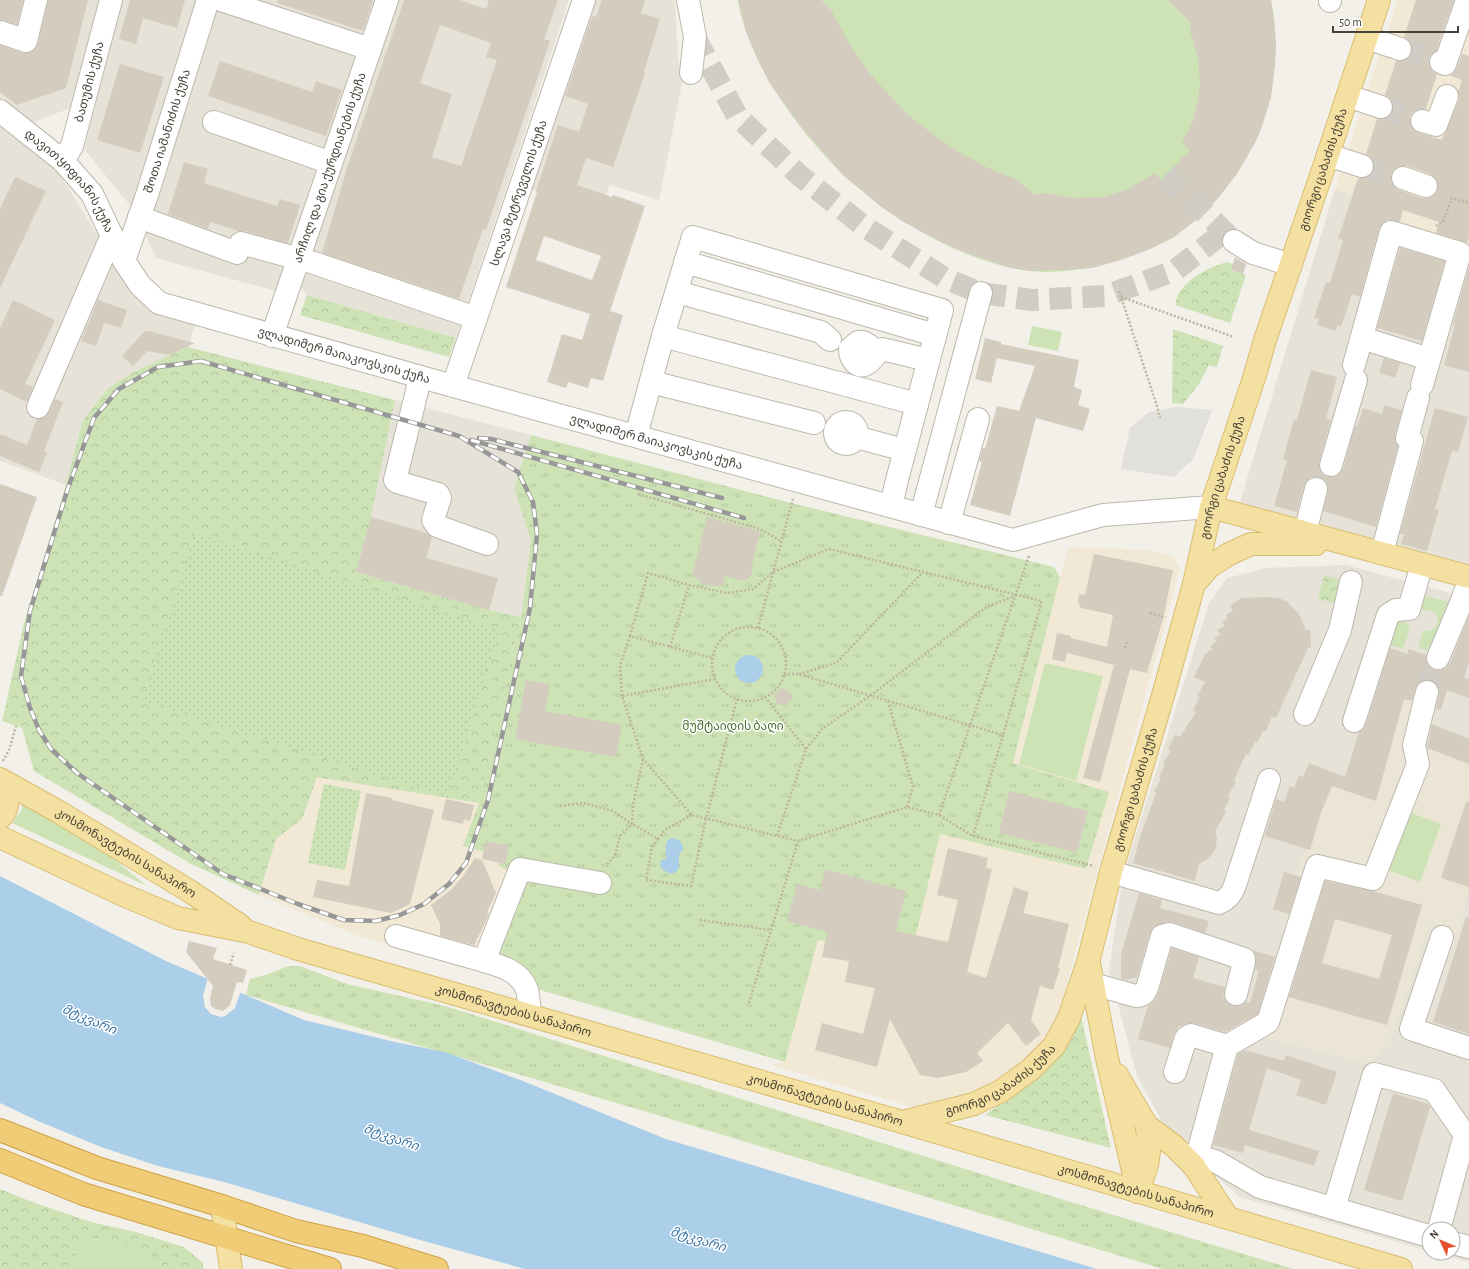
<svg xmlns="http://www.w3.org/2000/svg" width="1469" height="1269" viewBox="0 0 1469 1269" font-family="'Alegreya Sans','Noto Sans Georgian',sans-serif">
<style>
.residential{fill:#e6e2d7}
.commercial{fill:#f2e8d6}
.education{fill:#eae5d4}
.grass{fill:#cde3b6}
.forest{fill:url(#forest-crowns)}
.park{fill:url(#park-tufts)}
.garden{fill:url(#garden-dots)}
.parking{fill:#e2e0dd}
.water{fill:#abcee9}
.pier{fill:#f3f0e9}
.building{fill:#d3ccbf;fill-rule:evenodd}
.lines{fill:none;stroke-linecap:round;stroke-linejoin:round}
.minor-tunnel{stroke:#d0cdc6;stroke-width:22;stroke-dasharray:22 11;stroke-linecap:butt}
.minor-casing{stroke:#bdb8ac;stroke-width:24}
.major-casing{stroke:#d8bd71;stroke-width:24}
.highway-casing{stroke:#cea247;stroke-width:24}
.path{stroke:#beb49f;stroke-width:2.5;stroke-dasharray:2 2;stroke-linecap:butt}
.minor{stroke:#fff;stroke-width:22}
.major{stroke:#f4e0a0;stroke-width:22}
.highway{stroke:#f0cc77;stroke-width:22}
.rail-casing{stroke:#979797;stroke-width:4.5}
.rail{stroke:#fff;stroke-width:3;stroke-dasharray:9;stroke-linecap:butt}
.labels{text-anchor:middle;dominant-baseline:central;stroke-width:3;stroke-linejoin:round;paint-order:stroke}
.street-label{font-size:12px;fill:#464138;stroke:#fff}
.park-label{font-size:12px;fill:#477231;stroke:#fff}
.water-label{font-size:13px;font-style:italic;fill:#3b76a7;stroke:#fff}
</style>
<defs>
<pattern id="forest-crowns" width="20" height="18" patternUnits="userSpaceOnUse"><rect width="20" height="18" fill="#cde3b6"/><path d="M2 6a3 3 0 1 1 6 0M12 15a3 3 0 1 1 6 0" fill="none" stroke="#b1c49d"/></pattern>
<pattern id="park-tufts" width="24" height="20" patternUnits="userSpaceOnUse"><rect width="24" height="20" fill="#cde3b6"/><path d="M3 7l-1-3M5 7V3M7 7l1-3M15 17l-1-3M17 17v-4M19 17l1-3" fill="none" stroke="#b1c49d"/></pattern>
<pattern id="garden-dots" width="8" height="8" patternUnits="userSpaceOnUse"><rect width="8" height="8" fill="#cde3b6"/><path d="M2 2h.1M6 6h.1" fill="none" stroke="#b1c49d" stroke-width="1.8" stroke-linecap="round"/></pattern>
</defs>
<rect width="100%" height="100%" fill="#f3f0e9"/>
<path class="residential" d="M0,0H105L78,105L24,126L0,106Z
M123,0H379L279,292L156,258L134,210L84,149Z
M396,0H569L456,338L307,295L300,287Z
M592,0H675L678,62L685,68L659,200L610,185L600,213L530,189Z
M0,126L56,169L118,267L197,319L188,347L132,373L107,389L82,422L66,485L0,461Z
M1335,189L1381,204L1469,249V568L1239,505Z
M395,400L531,435L515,488L531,541L521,617L489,610L356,572L371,517Z
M1346,565L1469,598V1262L1437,1253H1453V1229H1429V1251L1240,1197L1185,1149L1165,1127L1137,1076L1109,970L1123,876L1209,603L1227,578L1266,568Z"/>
<path class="commercial" d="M1398,0H1469V249L1375,221L1381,203L1335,189Z
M1069,547L1151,550L1174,557L1180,569L1055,1027L1022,1070L986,1094L920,1109L771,1065L785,1062L818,940L911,956L940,834L1109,792L1013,763L1060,577Z
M317,776L479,803L463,846L498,856L514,873L530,987L356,935L259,895L276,839L302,819Z"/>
<path class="education" d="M1404,699L1431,706L1420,745L1469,763V794L1441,877L1469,887L1459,934L1429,926L1393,1035L1369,1064L1258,1036L1280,958L1286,913L1297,876L1306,848L1334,781L1341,789L1376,801Z"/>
<path class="grass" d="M738,0H1271C1275,16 1276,35 1275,51C1274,125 1246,169 1197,221L1196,220L1177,235V236C1129,259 1084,276 1029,271C994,267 950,249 920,231C904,221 890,209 876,199C865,191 851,183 842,174C806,138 773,95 753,49C747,34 740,17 738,0Z
M1032,326L1062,332L1058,351L1028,345Z
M1418,594L1449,602L1434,652L1418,648L1423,631C1434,632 1439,626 1437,616L1433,612L1414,607Z
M1398,613L1410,628L1403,649L1388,644Z
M1045,663L1103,676L1076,781L1019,764Z
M22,802L98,846L147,886L12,823L22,809Z
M1406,811L1441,824L1420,882L1385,869Z
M79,1236L142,1249L156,1264L154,1269H64L73,1261Z"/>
<path class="forest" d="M1227,262L1233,264L1231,270L1246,275L1230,323L1175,305C1176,301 1177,296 1179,293C1189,277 1210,267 1227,262Z
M307,295L456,338L449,357L300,315Z
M1173,329L1223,346L1217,367L1209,365L1199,384L1183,404L1172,403Z
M188,347L395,400L371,517L356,572L489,610L521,617L479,803L317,777L302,819L276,839L259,895L191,864L34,771L22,728L2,721L24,623L66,485L82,422L107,389L132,373Z
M1324,575L1345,581L1339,604L1318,599Z
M1080,1012L1111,1148L985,1115L1030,1082Z
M0,1189L32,1202L91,1222L136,1232L184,1247L202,1262L204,1269H154L155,1264L142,1249L80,1236V1249L73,1261L64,1269H0Z"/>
<path class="park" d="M531,435L791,503L1054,567L1060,577L1013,763L1109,792L1086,869L940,834L911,956L818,940L785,1062L530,987L478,953L514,873L499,866L498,856L463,846L479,803L521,617L531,541L514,488Z
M288,966H300L347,984L445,1006L1064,1200L1294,1269H1163L644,1111L246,995L250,979L266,975Z"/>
<path class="garden" d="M195,533L500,630L447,797L142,701Z
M324,784L361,791L345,870L308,863Z"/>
<path class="parking" d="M1177,407L1212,410L1194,458L1174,477L1121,469L1130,428L1149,412Z"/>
<path class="water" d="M735 669a14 14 0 1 1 28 0a14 14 0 1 1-28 0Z
M671,838C678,838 683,842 683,849L679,855V868L676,872L671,874L663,870L660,865L661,860L666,859C667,850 662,844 671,838Z
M0,876L166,961L304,1020L395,1042L445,1052L523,1081L666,1139L1097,1269H525L420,1240L224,1182L158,1166L101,1147L38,1121L0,1103Z"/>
<path class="pier" d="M208,977L241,990L235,1008L225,1016L221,1017L211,1014L205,1007L203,996Z"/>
<path class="building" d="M0,0H23L17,25L0,20Z
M48,0H88L66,88L17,105L0,92V45L22,53H29L34,50L38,44Z
M130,0H185L177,28L143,18L136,44L119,39Z
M278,0H373L363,31L277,3Z
M404,0H460L486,9L489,0H558L544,39L550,41L486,230L483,229L459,299L322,253L347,168ZM440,25L491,43L486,57L497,60L461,166L432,157L452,94L420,83Z
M602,0H645L641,13L660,19L644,72L645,73L613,167L586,158L577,185L612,197L613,195L645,206L610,311L623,315L603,381L591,378L588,388L568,382L566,388L547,382L562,334L582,340L590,314L506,287L537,192L536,191L558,125L579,132L588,104L565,96L592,16L596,17ZM544,236L601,256L592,280L536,260Z
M738,0H821L831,10L849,43L871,75L906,113L931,133L959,152L986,167L1017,180L1035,195L1046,193L1075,198L1103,197L1128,189L1155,173L1161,180L1190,150L1182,143L1193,121L1198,100L1200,85L1198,57L1190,31L1191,23L1168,0H1271L1275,32L1276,45L1275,65L1271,97L1261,129L1255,143L1236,175L1219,197L1197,221L1196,220L1172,238L1148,250L1121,260L1092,268L1063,270L1030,271L1011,268L972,255L950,246L920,231L902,221L880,206L843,175L803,129L770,84L758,60L746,32Z
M1416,0H1454L1436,51L1430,57L1429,62L1430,69L1437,74L1426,109H1419L1413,112L1410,117V124L1413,130L1419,133L1442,140L1459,100L1458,92L1462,80L1449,75L1453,73L1457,68L1462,54L1469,56V238L1467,243L1436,233L1439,222L1403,210L1400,222L1388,220L1383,223L1379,229L1360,297L1352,294L1341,327L1338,325L1336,331L1317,325L1319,319L1314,318L1326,282L1330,283L1343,240L1338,239L1358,178H1364L1370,176L1374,169V163L1372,158L1366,154L1377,119H1383L1389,117L1393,111V104L1391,99L1385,95L1396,61H1402L1408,59L1412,53V46L1410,41L1404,37ZM1400,166H1407L1430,174L1435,178L1438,184V190L1434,195L1429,198H1422L1399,190L1394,186L1391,181V174L1395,169Z
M220,61L312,92L316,81L342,90L326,136L208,96Z
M120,64L164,77L140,153L97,140Z
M184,162L208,169L204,183L277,206L280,199L300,205L288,243L244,231H239L210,222L208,229L168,214Z
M15,177L46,191L0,288V209Z
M1400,248L1445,261L1422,341L1377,328Z
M1235,257L1246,264L1243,274L1231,270Z
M1469,267V372L1444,365L1455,325L1453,324Z
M13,300L55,320L25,384L33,387L27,402L0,389V328Z
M98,300L127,310L121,328L104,323L96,346L81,341Z
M145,331H148L195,343L170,355L147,351L133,366L122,356Z
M985,338L1001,342V344L1079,360L1074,387L1082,390L1078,405L1090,409L1083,431L1036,418L1010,516L970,505L982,462L979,461L983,448L985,449L997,406L1019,411L1035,366L997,358L991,383L975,379Z
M1384,358L1400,363L1395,378L1379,373Z
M1311,370L1337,377L1326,419L1331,420L1319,462V468L1322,474L1327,477H1334L1340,474L1343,469L1355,426L1357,427L1363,408L1382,414L1385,405L1402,410L1395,435V442L1398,446L1376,527L1323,511L1328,492V486L1325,480L1319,477H1312L1307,481L1304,486L1297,512L1274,506L1287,460L1283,459L1294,419L1297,420Z
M55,399L63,402L44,451L47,452L39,472L0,456V434L27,445L37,419L46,417L49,412Z
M1435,408L1468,417L1458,452L1452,451L1435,509L1439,510L1427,551L1401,544L1404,534H1400Z
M0,484L37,497L2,596H0Z
M371,517L427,533L432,537L426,558L498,578L489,610L356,572Z
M707,517L760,531L752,565V572L749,578L746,580H739L725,576L722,586H712L703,584L692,575Z
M1094,554L1173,570L1163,619L1147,673L1130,669L1100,782L1083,778L1114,665L1067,653L1065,662L1052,659L1057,633L1071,636V638L1107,647L1113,615L1081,608L1078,602L1079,594L1085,595Z
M1267,597L1279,598L1287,602L1299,614L1306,630H1310L1311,647L1308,648L1276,718L1272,716L1266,731H1263L1257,743L1255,742L1248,755L1246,754L1240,767L1234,781L1236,782L1228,796L1230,798L1224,810L1226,811L1215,832L1217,836L1216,848L1212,854L1206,860L1199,864L1195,881L1133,863L1140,837L1156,793L1154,792L1161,779L1159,778L1165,765L1163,764L1171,751L1168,749L1175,735L1180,737L1196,712L1193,710L1200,697L1197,696L1205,682L1194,677L1205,654L1213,649L1210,646L1217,641L1214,638L1221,634L1217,630L1225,626L1222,622L1228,618L1226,615L1233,611L1230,606L1241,598Z
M1469,616V662L1464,678L1469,679V698L1447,690L1441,710L1436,709L1439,695V688L1436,683L1430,680H1424L1418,684L1415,689L1412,701L1404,699L1376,801L1332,786L1321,813L1310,850L1265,836L1276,799L1284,802L1290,786L1294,788L1299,776L1303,777L1309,763L1345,777L1359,732L1363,730L1366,725L1390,648L1407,654L1409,649L1426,655V660L1428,666L1434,670H1440L1446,668L1450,663Z
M526,680L550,684L545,711L622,725L616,757L515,739Z
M781,688L790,692L793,699L786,706L777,704L774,695Z
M1432,724L1469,739V764L1427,748Z
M1009,791L1088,811L1077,853L999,833Z
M366,793L392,798V800L434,810L410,904L391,913L313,897L317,880L349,886Z
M446,799L474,805L470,821L464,819L463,824L441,819Z
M1466,802H1469V887L1441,878Z
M486,841L509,846L505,864L482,859Z
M948,848L988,858L986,868L992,869L967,972L986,978L1014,887L1029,892L1023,913L1069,924L1058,968H1060L1053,990L1040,986L1031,1020L1041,1034L1026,1046L1008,1023L977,1053L983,1061L966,1072L938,1078L920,1075L890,1019L877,1067L815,1050L822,1023L863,1034L875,988L845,982L849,961L822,957L827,932L787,921L797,884L820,890L825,869L906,891L896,931L948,942L958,900L937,895Z
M475,858L482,860L496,893L487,912L489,913L486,921L474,945L440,936V924L431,905L452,889L463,876Z
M1284,872L1301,877L1289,914L1273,909Z
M1325,881L1373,891L1422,905L1387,1025L1289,997ZM1335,919L1392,935L1379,979L1322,963Z
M1139,893L1162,900L1160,908L1209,921L1205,933L1173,922H1166L1153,927L1150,933L1137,977L1126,980L1121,979V955Z
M1466,917H1469V1034L1433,1022Z
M189,941L217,948L213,959L247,970L243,983L237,982L230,1005L223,1011L215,1009L211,1006L210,998L213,986L186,952Z
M1172,948L1199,957L1193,978L1225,987L1223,995L1227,1003L1233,1006H1240L1246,1002L1250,1003L1259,970L1255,969L1256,959L1252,950L1275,957L1258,1014L1225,1032L1194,1023H1189L1181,1026H1179L1174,1034L1170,1048L1138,1039L1148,1006L1155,1000L1159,991Z
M1245,1050L1284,1061L1286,1055L1337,1072L1326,1105L1296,1095L1301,1080L1267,1068L1249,1130L1319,1151L1314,1166L1245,1145L1243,1153L1213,1145L1238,1054Z
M1393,1093L1428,1104L1430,1107L1402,1201L1364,1190Z"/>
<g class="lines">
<path class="minor-tunnel" d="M695,37L737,116L799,175L865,227L946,279L981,293L1032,300L1105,296L1174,271L1224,232
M1400,49L1441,62
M1381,107L1422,121
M1362,166L1403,178
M1166,175L1234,241
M1427,692L1438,658"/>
<g class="minor-casing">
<g id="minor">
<path d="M221,0L370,49"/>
<path d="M688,0L695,37L691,73"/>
<path d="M1330,0V1"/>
<path d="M0,32L26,41L36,0"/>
<path d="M1367,38L1400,49"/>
<path d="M1441,62L1445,64L1467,0"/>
<path d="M1348,96L1381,107"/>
<path id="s1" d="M0,111L63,161L92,194L124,261L140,285L159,303L453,386L1013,540L1103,515L1211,507"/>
<path d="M1422,121L1436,125L1447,96"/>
<path d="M214,122L331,163"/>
<path d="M1328,155L1362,166"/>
<path id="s2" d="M63,161L72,146L111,0"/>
<path d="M1403,178L1426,186"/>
<path d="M139,217L237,253L241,243L314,263L476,318"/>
<path d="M1234,241L1253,253L1291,265"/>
<path id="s3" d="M124,261L147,195L208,0"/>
<path d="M685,262L935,335"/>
<path d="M677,292L821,332L830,340"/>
<path id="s4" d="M272,336L387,0"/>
<path d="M663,336L917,404"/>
<path d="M1362,338L1429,359"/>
<path d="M872,357C874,349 870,345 863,342H858L850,349C850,358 857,371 868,363C872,360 877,353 882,349L928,360"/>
<path d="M1354,365L1391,232L1460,253L1422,385"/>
<path d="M419,377L417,391L395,480L397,482L438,494L440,498L433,520L437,526L487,544"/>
<path d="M651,382L814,423"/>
<path id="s5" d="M453,386L476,318L584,0"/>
<path d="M38,407L112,235"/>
<circle cx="846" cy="433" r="11"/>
<path d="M636,436L663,336L693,237L942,310L897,480L891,506"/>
<path d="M856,437L904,450"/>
<path d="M1331,465L1356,380"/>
<path d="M921,515L981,293"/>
<path d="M949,523L978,419"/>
<path d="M1305,533L1316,489"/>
<path d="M1382,553L1412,441L1407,438L1418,398"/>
<path d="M1438,658L1461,603L1469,581"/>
<path d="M1305,714L1340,630L1351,582"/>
<path d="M1354,721L1388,615L1396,610L1409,609L1422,564"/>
<path d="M1111,872L1219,903C1228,899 1232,894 1235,885L1269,780"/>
<path d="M396,936L484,961"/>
<path d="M1442,937L1411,1029L1469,1048"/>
<path d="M1093,984L1136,996C1143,996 1146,992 1148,985L1162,936L1169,934L1244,959V962L1236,994"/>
<path d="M530,1015C529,1007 529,997 527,990C520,971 501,966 484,961L520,869L600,883"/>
<path d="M1175,1072L1186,1038L1191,1035L1227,1046L1268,1022L1317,866L1373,879L1418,764L1414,745L1427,692"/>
<path d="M1183,1155L1197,1156L1215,1161L1260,1187L1429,1236"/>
<path d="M1197,1156L1227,1046"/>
<path d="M1334,1208L1374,1074L1434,1090L1465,1135L1439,1229"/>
<path d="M1453,1243L1469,1247"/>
</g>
</g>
<g class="major-casing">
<g id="major">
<path d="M1211,507L1469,577"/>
<path d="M1194,584L1209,567L1229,554L1251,544H1316"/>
<path id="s6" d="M0,779L59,812L191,892L241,926"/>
<path d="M0,786C8,796 11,807 0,818"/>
<path id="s7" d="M0,837L121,894L178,918L249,932L298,949L902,1122L1401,1269"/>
<path d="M1089,963L1107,1058L1138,1192"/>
<path d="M1117,1075L1147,1126L1174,1146L1194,1166L1228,1218"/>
<path id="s8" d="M903,1122L974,1104L1001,1091L1030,1070L1054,1046L1069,1018L1088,962L1111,872L1164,692L1194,584L1211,507L1254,378L1265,340L1328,155L1379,0"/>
<path d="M1138,1192L1147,1165L1149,1152L1147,1126"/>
<path d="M222,1206L231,1269"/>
</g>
</g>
<g class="highway-casing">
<path id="highway" d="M0,1130L97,1168L222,1206L296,1231L363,1246L437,1269
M0,1160L83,1194L330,1269"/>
</g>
<path class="path" d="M1436,226L1443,222L1452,198L1469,203
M1119,291L1157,406L1160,418
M1121,297L1234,337
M638,494L760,529L781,541
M1150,613L1164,617
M712 664a37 37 0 1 1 74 0a37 37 0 1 1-74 0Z
M758,628L793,499
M630,636L648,573L689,585L727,593L753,589L773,572L829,549L1042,601L1003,735
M670,647L689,585
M1125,648L1127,640
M784,674H798L1003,735L973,836
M799,674L836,663L923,572
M715,679L622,696L643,759L692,815L798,841L907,807L939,815L973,836L1094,866
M622,696L620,666L630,636L712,658
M765,697L806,749
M888,701L913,787L907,807
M643,759L633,805L632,824L658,839L652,847L646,880L691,886L706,819L737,699
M3,761L9,750L16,726
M560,806L583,803L613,811L632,824L620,836L615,855L606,866
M939,815L1029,556
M777,836L806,749L822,729L870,696L985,608L1016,595
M658,839L666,829L692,815
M700,920L771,930
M230,965L234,953
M749,1003L798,841"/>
<use href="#minor" class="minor"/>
<use href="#major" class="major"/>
<use href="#highway" class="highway"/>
<g class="rail-casing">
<path id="rail" d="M201,361L459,436L518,472L533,502L537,534L530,608L488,800L466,863L449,884L424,904L400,915L376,921L344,920L298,904L223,874L77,773L51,749L39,730L30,708L21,676L30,611L68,488L94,418L119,389L158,367Z
M479,438L491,439L722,498
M471,440L744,518"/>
</g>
<use href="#rail" class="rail"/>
</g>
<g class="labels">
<g class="street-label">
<text stroke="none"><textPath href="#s2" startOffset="84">ბათუმის ქუჩა</textPath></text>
<text stroke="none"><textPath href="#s3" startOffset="137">შოთა იამანიძის ქუჩა</textPath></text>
<text stroke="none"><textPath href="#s4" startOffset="178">არჩილ და გია ქურდიანების ქუჩა</textPath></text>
<text stroke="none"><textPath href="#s8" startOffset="1091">გიორგი ცაბაძის ქუჩა</textPath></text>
<text stroke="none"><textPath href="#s1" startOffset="100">დავით ყიფიანის ქუჩა</textPath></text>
<text stroke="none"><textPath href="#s5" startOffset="204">სლავა მეტრეველის ქუჩა</textPath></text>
<text stroke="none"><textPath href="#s1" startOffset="446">ვლადიმერ მაიაკოვსკის ქუჩა</textPath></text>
<text stroke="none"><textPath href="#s1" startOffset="770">ვლადიმერ მაიაკოვსკის ქუჩა</textPath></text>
<text stroke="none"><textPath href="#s8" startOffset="767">გიორგი ცაბაძის ქუჩა</textPath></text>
<text stroke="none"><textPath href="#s8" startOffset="443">გიორგი ცაბაძის ქუჩა</textPath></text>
<text stroke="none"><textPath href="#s6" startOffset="146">კოსმონავტების სანაპირო</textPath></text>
<text stroke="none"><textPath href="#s7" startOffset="544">კოსმონავტების სანაპირო</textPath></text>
<text stroke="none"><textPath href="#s8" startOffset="108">გიორგი ცაბაძის ქუჩა</textPath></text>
<text stroke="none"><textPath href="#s7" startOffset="868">კოსმონავტების სანაპირო</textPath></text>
<text stroke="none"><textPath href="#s7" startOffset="1192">კოსმონავტების სანაპირო</textPath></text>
</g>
<g class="park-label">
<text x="733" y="726">მუშტაიდის ბაღი</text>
</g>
<g class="water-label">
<text transform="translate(89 1020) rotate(23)">მტკვარი</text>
<text transform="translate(391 1138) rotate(19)">მტკვარი</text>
<text transform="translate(698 1240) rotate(17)">მტკვარი</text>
</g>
</g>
<g transform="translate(1441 1241) rotate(314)"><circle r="19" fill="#ffffff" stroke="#b5b3af"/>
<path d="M0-3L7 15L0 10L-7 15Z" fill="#e5502e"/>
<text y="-6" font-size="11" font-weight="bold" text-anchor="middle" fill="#464138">N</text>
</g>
<path d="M1333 26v6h125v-6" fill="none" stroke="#464138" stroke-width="2"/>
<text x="1339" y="26" font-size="12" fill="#464138" stroke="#ffffff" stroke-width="3" paint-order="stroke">50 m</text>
</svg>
